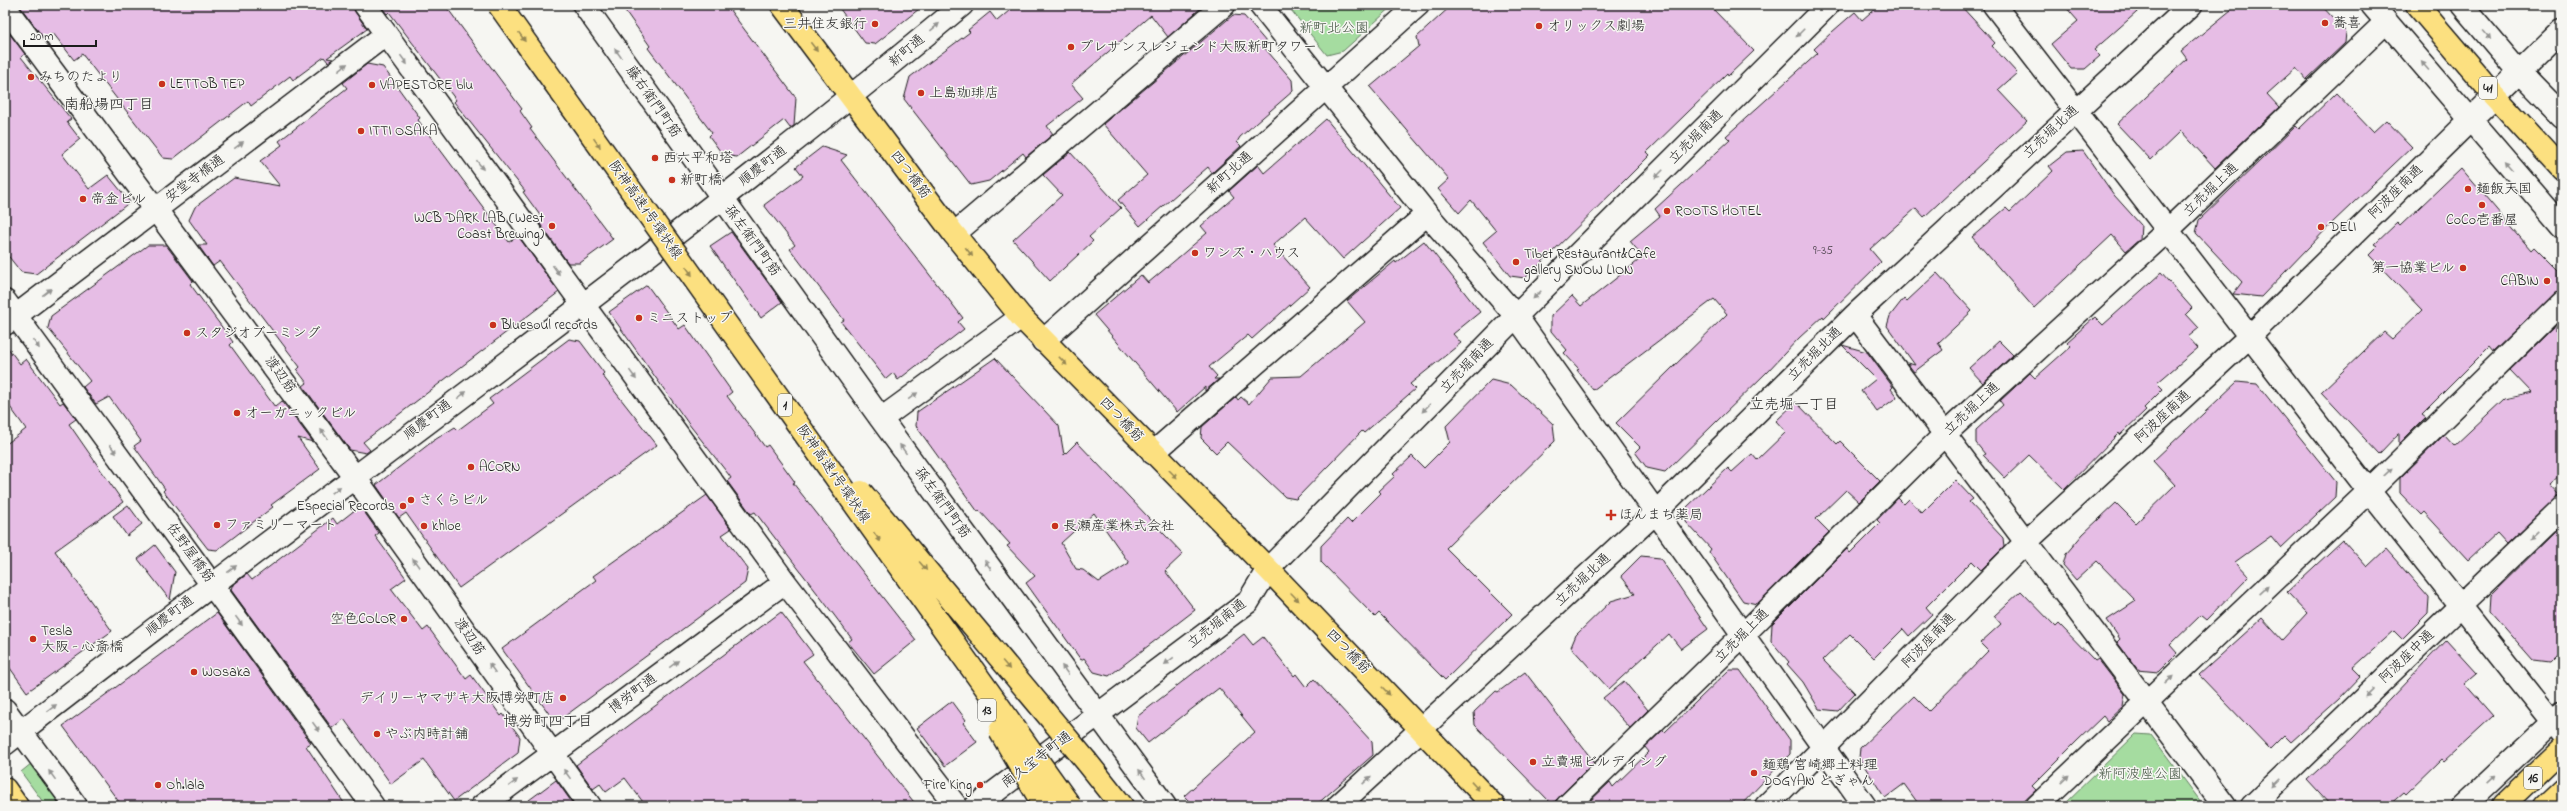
<svg xmlns="http://www.w3.org/2000/svg" width="2567" height="811" viewBox="0 0 2567 811" font-family="'Indie Flower','Klee One',sans-serif">
<style>
.green{fill:#a5dca0;stroke:#607c5e}
.building{fill:#e6bde5;stroke:#1c1c1c;fill-rule:evenodd}
.lines{fill:none;stroke-linecap:round;stroke-linejoin:round}
.minor-casing{stroke:#1c1c1c;stroke-width:25}
.major-casing{stroke:#1c1c1c;stroke-width:25}
.highway-casing{stroke:#1c1c1c;stroke-width:25}
.minor{stroke:#f6f6f2;stroke-width:22}
.major{stroke:#fce080;stroke-width:22}
.highway{stroke:#fce080;stroke-width:22}
.highway-bridge-casing{stroke:#1c1c1c;stroke-width:25;stroke-linecap:butt}
.highway-bridge{stroke:#fce080;stroke-width:22}
.oneway{fill:#949492}
.oneway2{fill:#978853}
.poi-dot{fill:#c8321e;stroke:#f6f6f2;stroke-width:1.5}
.labels{text-anchor:middle;dominant-baseline:central;stroke-width:3;stroke-linejoin:round;paint-order:stroke}
.number-label{font-size:12px;fill:#4e444e}
.shield{fill:#f6f6f2;stroke:#5d5d5c;stroke-width:1}
.shield-label{font-size:13px;font-weight:bold;fill:#1c1c1c}
.poi-label{font-size:14px;fill:#1c1c1c;stroke:#f6f6f2;text-anchor:start}
.park-label{font-size:14px;fill:#455644;stroke:#f6f6f2}
.street-label{font-size:14px;fill:#1c1c1c;stroke:#f6f6f2}
.neighbourhood-label{font-size:15px;fill:#1c1c1c;stroke:#f6f6f2}
</style>
<rect width="100%" height="100%" fill="#f6f6f2"/>
<filter id="ink" filterUnits="userSpaceOnUse"><feTurbulence type="fractalNoise" baseFrequency=".025" numOctaves="2"/><feDisplacementMap in="SourceGraphic" scale="8" xChannelSelector="R" yChannelSelector="G"/><feConvolveMatrix kernelMatrix="1 2 1 2 8 2 1 2 1" color-interpolation-filters="sRGB"/></filter>
<g filter="url(#ink)">
<path class="green" d="M1287,5H1394L1343,51L1327,55Z
M2136,734L2151,735L2204,806H2062Z
M32,763L65,806H46L21,772Z"/>
<path class="building" d="M19,5H353L355,12L367,29L327,58L333,59L328,62L324,57L293,80L290,76L251,106L248,101L173,159L163,158L82,54L74,60L53,33L45,40Z
M380,5H445L522,109L520,111L532,128L530,129L613,239L580,263H568L538,221L542,218L523,192L525,191L454,102L456,100L389,12L387,14Z
M621,5H726L796,98L794,126L790,128L784,120L737,157L723,155L709,136L712,133L648,48L650,46Z
M837,5H924L875,44L865,43Z
M1016,5H1202L1203,6L1168,37L1151,15L1071,84L1083,98L1047,126L1053,134L1026,157L1023,153L989,181L971,185L904,99L910,77L970,32L968,30L990,12L997,21Z
M1452,5H1709L1754,51L1728,76L1727,74L1647,152L1650,155L1627,178L1537,267L1525,278L1510,276L1483,242L1496,231L1471,200L1459,213L1438,189L1449,179L1370,87L1419,46L1417,37Z
M1879,5H1960L1995,43L1992,46L2017,73L1998,90L2027,121L1924,217L1916,208L1870,249L1881,262L1824,318L1823,316L1799,338L1767,372L1665,472L1647,468L1635,452L1640,447L1616,423L1727,314L1714,299L1593,390L1577,370L1579,369L1564,353L1567,350L1551,331V316L1572,296L1581,306L1643,257L1630,241L1660,216L1655,209L1730,140L1726,136L1818,53L1814,49L1832,32L1855,12L1862,20Z
M2064,5H2145L2094,50L2100,56L2085,69H2071L2051,44L2078,21Z
M2237,5H2321L2346,32L2345,43L2306,80L2296,68L2267,94L2279,107L2215,168L2181,131L2151,160L2117,124L2187,59L2181,51Z
M1233,15L1244,16L1267,43L1263,46L1292,80L1293,91L1240,137L1237,142L1241,146L1212,173L1208,167L1140,226L1118,200L1147,175L1103,124Z
M5,28L25,54L21,57L71,119L67,122L80,139L62,154L89,189L108,175L130,202L36,274L21,272L5,252Z
M367,64L383,67L420,118L418,120L509,242L518,236L559,292L363,442L370,450L366,453L350,450L303,386L307,383L297,370L300,367L220,261L213,266L198,245H207L189,220L195,207L234,178L280,186L260,161L282,145L279,141L347,88L343,83Z
M2336,93L2373,132L2386,120L2412,147L2332,223L2261,297L2233,294L2242,282L2196,233L2199,220L2296,126L2299,129Z
M1326,119L1400,208L1343,259L1305,217L1273,245L1310,287L1252,339L1248,335L1209,367L1217,376L1214,379H1219L1205,391V387L1177,412L1094,315L1141,275L1148,283L1179,257L1207,233L1201,226L1234,197L1229,191L1258,165L1264,173Z
M822,147L847,155L841,160L963,318L958,322L964,329L898,380L893,373L886,379L841,322L844,320L790,249L795,245L764,205L803,176L796,167Z
M2083,151L2114,195L2141,225L2140,239L2126,251L2112,235L2034,308L1972,237L2006,208L2010,212L2053,171L2049,166L2067,152Z
M1070,152L1121,208L1089,237L1093,241L1050,281L1013,240L1062,195L1043,175Z
M2461,168L2531,250L2534,247L2558,271L2557,291L2493,352L2489,347L2422,414L2426,417L2399,444V433L2379,454L2321,392L2384,332L2392,339L2422,310L2369,255L2378,246L2375,244L2397,223L2400,226Z
M731,232L782,302L761,318L710,246Z
M1424,241L1480,312L1453,334L1461,343L1410,384L1415,389L1364,433L1362,431L1296,499L1285,497L1227,442L1216,453L1201,438L1202,427L1236,397L1238,400L1241,397L1249,404L1272,377L1301,376L1365,322L1347,301L1395,261L1396,263Z
M148,245H166L193,281L190,284L233,342L230,345L275,407L282,401L313,442L298,438L320,469L271,505L273,507L217,550L208,549L163,491L165,489L134,446L141,441L109,397L96,404L83,387L90,381L48,328L51,316Z
M1937,273L1972,311L1938,343L1943,350L1914,372L1907,363L1915,365L1887,326L1890,316L1904,298L1907,301Z
M2161,273L2192,308L2186,314L2199,328L2188,337L2198,348L2157,383L2163,389L2144,408L2146,410L2120,435L2119,433L2064,489L2029,455L2005,478L1983,455L1985,454L1976,443V430L2003,405L2000,401L2030,373L2035,378L2071,346L2067,342L2095,317L2103,325Z
M647,285L679,329L685,325L732,392L727,396L765,447L768,445L795,482L793,483L916,640L874,674L848,642L852,639L834,615L755,512L751,514L727,481L731,478L729,475L688,423L609,312Z
M2562,325V473L2549,485L2559,496L2507,544L2497,533L2468,560L2424,512L2421,515L2400,493V478L2444,435L2454,446L2504,399L2532,393L2510,370L2555,326V332Z
M569,339L580,341L604,373L602,375L657,445L459,588L406,513L399,518L376,485L433,441L455,427L458,430L493,404L489,399Z
M1999,341L2013,355L1983,383L1969,368Z
M5,344L20,364L26,359L60,404L63,402L76,419L69,424L123,502L55,551L112,631L27,692L5,661V445L26,429L5,400Z
M1842,345L1867,352L1893,387L1891,389L1897,397L1877,412L1861,391L1876,379Z
M995,358L1059,426L1064,455L1077,442L1183,554L1165,571L1195,610L1109,676L1094,672L1084,658L1081,660L1026,583L1035,576L1007,546L1010,544L979,510L978,512L916,426L917,412ZM1094,513L1129,563L1099,582L1083,570L1076,569L1061,543Z
M1491,380L1511,385L1553,424L1555,441L1446,548L1512,614L1445,680L1379,613L1375,617L1321,562V546L1347,519L1351,523L1381,493L1379,491L1395,476L1393,474L1412,456L1424,468L1450,442L1446,426Z
M2237,382L2257,384L2336,482L2335,497L2281,548L2271,536L2235,562L2249,577L2207,620L2201,615L2170,645L2177,653L2158,672L2138,670L2117,642L2120,639L2107,620L2136,601L2097,561L2076,580L2063,565L2066,554L2083,534L2116,503L2136,523L2175,485L2153,461Z
M1796,402L1837,444L1840,441L1880,481L1859,502L1846,490L1816,519L1829,532L1757,604L1743,601L1709,552L1711,549L1686,522L1687,507L1728,468L1732,472L1752,454L1757,460L1786,432L1776,421Z
M1955,480L1973,499L1969,502L2003,538L2004,547L1981,570L1972,561L1926,607L1932,614L1909,636L1903,629L1874,658L1850,634L1823,660L1855,693L1838,711L1819,709L1803,682L1787,664L1789,662L1771,641L1772,624L1847,549L1850,553L1880,523L1877,520L1898,498L1904,504L1909,499L1922,513Z
M707,495L731,529L722,535L748,569L745,583L561,719L550,715L502,649L596,580L593,576Z
M128,505L142,524L127,536L113,516Z
M360,506L379,533L375,536L406,578L391,589L423,631L428,627L466,679L471,675L501,716L503,714L520,737L518,753L454,801L424,760L391,784L344,719L332,728L231,590L232,586L247,574L252,580L333,518L337,524Z
M2562,525V649L2549,662L2533,660L2490,611L2491,595Z
M2343,540L2367,567L2386,549L2429,598L2428,613L2402,639L2394,631L2353,668L2361,676L2339,699L2291,742L2284,735L2270,749L2199,675L2262,618L2282,640L2307,613L2287,592Z
M155,545L175,572L170,600L138,559Z
M1641,556L1660,558L1708,629L1681,649L1669,634L1609,689L1571,647L1576,635L1611,601L1635,594L1621,576Z
M2021,591L2056,627L2059,624L2095,661L2098,659L2125,694L2123,706L2107,721L2103,716L2077,741L2032,786L2036,790L2019,806H1920L1904,784L1885,798L1859,758L1860,748L1914,696L1929,711L1988,651L1980,643L2001,624L1994,616Z
M781,612L813,654L803,661L917,806H646L625,778L606,792L600,784L593,789L576,765Z
M217,613L311,743L306,746L346,806H122L63,726Z
M1244,634L1253,645L1263,637L1294,676L1296,674L1306,687L1314,679L1372,742L1373,755L1315,806H1194L1184,796L1255,732L1219,688L1148,743L1136,728L1138,716Z
M2446,640L2476,673L2464,683L2493,716L2444,761L2442,759L2406,794L2404,792L2388,806H2331L2307,780L2353,738Z
M1729,670H1740L1790,740V754L1740,806L1586,805L1610,782L1613,787L1649,752L1645,747L1663,730L1665,732Z
M1525,672L1594,762L1552,804L1475,725L1474,712L1496,691L1498,692Z
M1624,681L1648,710L1630,728L1603,698Z
M952,701L966,720L963,723L977,742L945,766L917,728Z
M556,780L573,804L570,806H521Z"/>
<g class="lines">
<g class="minor-casing">
<path id="minor" d="M365,5L785,582L956,806
M584,5L881,419L1165,806
M1260,5L1427,214L1516,316L1865,806
M1994,5L2369,491L2562,734
M2372,5L2562,226
M2462,5L2518,71L2562,116
M5,7L354,476L590,806
M954,234L1224,5
M5,301L373,806
M1855,315L2225,806
M5,324L385,35
M1043,341L1418,5
M881,419L1021,317
M1153,453L1427,214
M5,710L76,806
M5,744C322,496 653,263 962,5
M482,806L785,582
M976,806L1248,602L1268,569L1516,316L1828,5
M1338,806L1656,512L1855,315L2191,5
M1567,806L1743,635L1945,434L2167,231L2386,22
M1766,806L2026,542L2249,337L2562,30
M2037,806L2369,491L2562,302
M2252,806L2562,508
M2463,806L2562,713"/>
</g>
<g class="major-casing">
<path id="major" d="M782,5L954,234L1021,317L1268,569L1494,806
M2417,5L2494,95L2562,169
M2545,806L2562,790"/>
</g>
<g class="highway-casing">
<path id="highway" d="M1087,762L1122,806
M5,789L17,806
M2502,806L2562,749"/>
</g>
<use href="#minor" class="minor"/>
<use href="#major" class="major"/>
<use href="#highway" class="highway"/>
<g class="highway-bridge-casing">
<path id="highway-bridge" d="M499,5L1070,806
M861,492L1087,762
M1000,731L1044,806"/>
</g>
<use href="#highway-bridge" class="highway-bridge"/>
</g>
<defs><path id="oneway-solid" d="M-6-.8H1V-3.2L6.5 0L1 3.2V.8H-6Z"/></defs>
<g class="oneway">
<use href="#oneway-solid" transform="translate(935 27) rotate(-40)"/>
<use href="#oneway-solid" transform="translate(1800 33) rotate(135)"/>
<use href="#oneway-solid" transform="translate(2487 35) rotate(50)"/>
<use href="#oneway-solid" transform="translate(618 53) rotate(-125)"/>
<use href="#oneway-solid" transform="translate(404 60) rotate(54)"/>
<use href="#oneway-solid" transform="translate(2425 66) rotate(-131)"/>
<use href="#oneway-solid" transform="translate(343 67) rotate(-37)"/>
<use href="#oneway-solid" transform="translate(239 145) rotate(-37)"/>
<use href="#oneway-solid" transform="translate(480 165) rotate(54)"/>
<use href="#oneway-solid" transform="translate(2508 165) rotate(-131)"/>
<use href="#oneway-solid" transform="translate(1659 174) rotate(135)"/>
<use href="#oneway-solid" transform="translate(556 270) rotate(54)"/>
<use href="#oneway-solid" transform="translate(47 292) rotate(-37)"/>
<use href="#oneway-solid" transform="translate(1537 295) rotate(135)"/>
<use href="#oneway-solid" transform="translate(36 344) rotate(54)"/>
<use href="#oneway-solid" transform="translate(633 375) rotate(54)"/>
<use href="#oneway-solid" transform="translate(462 395) rotate(-37)"/>
<use href="#oneway-solid" transform="translate(913 396) rotate(-36)"/>
<use href="#oneway-solid" transform="translate(1426 408) rotate(134)"/>
<use href="#oneway-solid" transform="translate(324 434) rotate(-126)"/>
<use href="#oneway-solid" transform="translate(113 449) rotate(54)"/>
<use href="#oneway-solid" transform="translate(903 449) rotate(-126)"/>
<use href="#oneway-solid" transform="translate(2388 472) rotate(-44)"/>
<use href="#oneway-solid" transform="translate(336 490) rotate(-37)"/>
<use href="#oneway-solid" transform="translate(2534 535) rotate(136)"/>
<use href="#oneway-solid" transform="translate(416 563) rotate(-125)"/>
<use href="#oneway-solid" transform="translate(988 565) rotate(-126)"/>
<use href="#oneway-solid" transform="translate(232 569) rotate(-37)"/>
<use href="#oneway-solid" transform="translate(2264 590) rotate(-43)"/>
<use href="#oneway-solid" transform="translate(239 621) rotate(54)"/>
<use href="#oneway-solid" transform="translate(1169 661) rotate(143)"/>
<use href="#oneway-solid" transform="translate(674 664) rotate(-37)"/>
<use href="#oneway-solid" transform="translate(492 668) rotate(-125)"/>
<use href="#oneway-solid" transform="translate(1065 670) rotate(-126)"/>
<use href="#oneway-solid" transform="translate(2169 680) rotate(-43)"/>
<use href="#oneway-solid" transform="translate(2369 693) rotate(136)"/>
<use href="#oneway-solid" transform="translate(52 708) rotate(-38)"/>
<use href="#oneway-solid" transform="translate(316 727) rotate(54)"/>
<use href="#oneway-solid" transform="translate(567 774) rotate(-126)"/>
<use href="#oneway-solid" transform="translate(1142 774) rotate(-126)"/>
<use href="#oneway-solid" transform="translate(52 775) rotate(-126)"/>
<use href="#oneway-solid" transform="translate(2065 779) rotate(-44)"/>
<use href="#oneway-solid" transform="translate(2492 779) rotate(-43)"/>
<use href="#oneway-solid" transform="translate(1367 780) rotate(-43)"/>
<use href="#oneway-solid" transform="translate(513 783) rotate(-37)"/>
<use href="#oneway-solid" transform="translate(2276 783) rotate(136)"/>
</g>
<g class="oneway2">
<use href="#oneway-solid" transform="translate(522 37) rotate(55)"/>
<use href="#oneway-solid" transform="translate(814 47) rotate(53)"/>
<use href="#oneway-solid" transform="translate(597 143) rotate(55)"/>
<use href="#oneway-solid" transform="translate(969 252) rotate(51)"/>
<use href="#oneway-solid" transform="translate(689 271) rotate(55)"/>
<use href="#oneway-solid" transform="translate(1063 361) rotate(46)"/>
<use href="#oneway-solid" transform="translate(1173 474) rotate(45)"/>
<use href="#oneway-solid" transform="translate(877 537) rotate(55)"/>
<use href="#oneway-solid" transform="translate(923 566) rotate(50)"/>
<use href="#oneway-solid" transform="translate(1295 597) rotate(46)"/>
<use href="#oneway-solid" transform="translate(1006 665) rotate(50)"/>
<use href="#oneway-solid" transform="translate(1386 691) rotate(46)"/>
<use href="#oneway-solid" transform="translate(1475 786) rotate(47)"/>
</g>
</g>
<g class="poi-dot">
<circle cx="2325" cy="23" r="4"/>
<circle cx="875" cy="24" r="4"/>
<circle cx="1539" cy="26" r="4"/>
<circle cx="1071" cy="47" r="4"/>
<circle cx="31" cy="77" r="4"/>
<circle cx="162" cy="84" r="4"/>
<circle cx="372" cy="85" r="4"/>
<circle cx="921" cy="93" r="4"/>
<circle cx="361" cy="131" r="4"/>
<circle cx="655" cy="158" r="4"/>
<circle cx="672" cy="180" r="4"/>
<circle cx="2468" cy="189" r="4"/>
<circle cx="83" cy="199" r="4"/>
<circle cx="2482" cy="205" r="4"/>
<circle cx="1667" cy="211" r="4"/>
<circle cx="552" cy="226" r="4"/>
<circle cx="2321" cy="227" r="4"/>
<circle cx="1195" cy="253" r="4"/>
<circle cx="1516" cy="262" r="4"/>
<circle cx="2463" cy="268" r="4"/>
<circle cx="2547" cy="281" r="4"/>
<circle cx="639" cy="318" r="4"/>
<circle cx="493" cy="325" r="4"/>
<circle cx="187" cy="333" r="4"/>
<circle cx="237" cy="413" r="4"/>
<circle cx="471" cy="467" r="4"/>
<circle cx="411" cy="500" r="4"/>
<circle cx="403" cy="506" r="4"/>
<path d="M1609 509h4v4h4v4h-4v4h-4v-4h-4v-4h4z"/>
<circle cx="217" cy="525" r="4"/>
<circle cx="424" cy="526" r="4"/>
<circle cx="1055" cy="526" r="4"/>
<circle cx="404" cy="619" r="4"/>
<circle cx="33" cy="639" r="4"/>
<circle cx="194" cy="672" r="4"/>
<circle cx="563" cy="698" r="4"/>
<circle cx="377" cy="734" r="4"/>
<circle cx="1533" cy="762" r="4"/>
<circle cx="1754" cy="773" r="4"/>
<circle cx="158" cy="785" r="4"/>
<circle cx="980" cy="785" r="4"/>
</g>
<g class="labels">
<g class="number-label">
<text x="1823" y="251">9-35</text>
</g>
<g class="shield">
<rect x="2479" y="77" width="18" height="22" rx="3"/>
<rect x="778" y="394" width="14" height="22" rx="3"/>
<rect x="978" y="699" width="18" height="22" rx="3"/>
<rect x="2524" y="767" width="18" height="22" rx="3"/>
</g>
<g class="shield-label">
<text x="2488" y="88">41</text>
<text x="785" y="405">1</text>
<text x="987" y="710">13</text>
<text x="2533" y="778">16</text>
</g>
<g class="poi-label">
<text x="2333" y="23">蕎喜</text>
<text x="867" y="24" text-anchor="end">三井住友銀行</text>
<text x="1547" y="26">オリックス劇場</text>
<text x="1079" y="47">プレサンスレジェンド大阪新町タワー</text>
<text x="39" y="77">みちのたより</text>
<text x="170" y="84">LETTOB TEP</text>
<text x="380" y="85">VAPESTORE blu</text>
<text x="929" y="93">上島珈琲店</text>
<text x="369" y="131">ITTI OSAKA</text>
<text x="663" y="158">西六平和塔</text>
<text x="680" y="180">新町橋</text>
<text x="2476" y="189">麺飯天国</text>
<text x="91" y="199">帝金ビル</text>
<text x="1675" y="211">ROOTS HOTEL</text>
<text x="544" y="218" text-anchor="end">WCB DARK LAB (West<tspan x="544" dy="16">Coast Brewing)</tspan></text>
<text x="2482" y="220" text-anchor="middle">CoCo壱番屋</text>
<text x="2329" y="227">DELI</text>
<text x="1203" y="253">ワンズ・ハウス</text>
<text x="1524" y="254">Tibet Restaurant&amp;Cafe<tspan x="1524" dy="16">gallery SNOW LION</tspan></text>
<text x="2455" y="268" text-anchor="end">第一協業ビル</text>
<text x="2539" y="281" text-anchor="end">CABIN</text>
<text x="647" y="318">ミニストップ</text>
<text x="501" y="325">Bluesoul records</text>
<text x="195" y="333">スタジオブーミング</text>
<text x="245" y="413">オーガニックビル</text>
<text x="479" y="467">ACORN</text>
<text x="419" y="500">さくらビル</text>
<text x="395" y="506" text-anchor="end">Especial Records</text>
<text x="1619" y="515">ほんまち薬局</text>
<text x="225" y="525">ファミリーマート</text>
<text x="432" y="526">khloe</text>
<text x="1063" y="526">長瀬産業株式会社</text>
<text x="396" y="619" text-anchor="end">空色COLOR</text>
<text x="41" y="631">Tesla<tspan x="41" dy="16">大阪 - 心斎橋</tspan></text>
<text x="202" y="672">WOsaka</text>
<text x="555" y="698" text-anchor="end">デイリ－ヤマザキ大阪博労町店</text>
<text x="385" y="734">やぶ内時計舗</text>
<text x="1541" y="762">立賣堀ビルディング</text>
<text x="1762" y="765">麺鶏 宮崎郷土料理<tspan x="1762" dy="16">DOGYAN どぎゃん</tspan></text>
<text x="166" y="785">Oh.lala</text>
<text x="972" y="785" text-anchor="end">Fire King</text>
</g>
<g class="park-label">
<text x="1334" y="28">新町北公園</text>
<text x="2140" y="774">新阿波座公園</text>
</g>
<g class="street-label">
<text transform="translate(907 51) rotate(-40)">新町通</text>
<text transform="translate(653 102) rotate(55)">藤右衛門町筋</text>
<text transform="translate(2051 132) rotate(-43)">立売堀北通</text>
<text transform="translate(1696 137) rotate(-45)">立売堀南通</text>
<text transform="translate(763 166) rotate(-38)">順慶町通</text>
<text transform="translate(1230 173) rotate(-42)">新町北通</text>
<text transform="translate(910 175) rotate(53)">四つ橋筋</text>
<text transform="translate(195 179) rotate(-37)">安堂寺橋通</text>
<text transform="translate(2211 190) rotate(-44)">立売堀上通</text>
<text transform="translate(2396 192) rotate(-45)">阿波座南通</text>
<text transform="translate(645 210) rotate(55)">阪神高速1号環状線</text>
<text transform="translate(752 241) rotate(54)">孫左衛門町筋</text>
<text transform="translate(1815 354) rotate(-45)">立売堀北通</text>
<text transform="translate(1467 366) rotate(-46)">立売堀南通</text>
<text transform="translate(280 375) rotate(54)">渡辺筋</text>
<text transform="translate(1972 409) rotate(-43)">立売堀上通</text>
<text transform="translate(2163 417) rotate(-43)">阿波座南通</text>
<text transform="translate(428 420) rotate(-37)">順慶町通</text>
<text transform="translate(1121 420) rotate(46)">四つ橋筋</text>
<text transform="translate(833 474) rotate(55)">阪神高速1号環状線</text>
<text transform="translate(942 503) rotate(54)">孫左衛門町筋</text>
<text transform="translate(190 553) rotate(54)">佐野屋橋筋</text>
<text transform="translate(1583 580) rotate(-43)">立売堀北通</text>
<text transform="translate(170 616) rotate(-38)">順慶町通</text>
<text transform="translate(1217 624) rotate(-38)">立売堀南通</text>
<text transform="translate(1742 636) rotate(-45)">立売堀上通</text>
<text transform="translate(469 637) rotate(55)">渡辺筋</text>
<text transform="translate(1929 641) rotate(-46)">阿波座南通</text>
<text transform="translate(1348 652) rotate(46)">四つ橋筋</text>
<text transform="translate(2407 657) rotate(-44)">阿波座中通</text>
<text transform="translate(633 694) rotate(-37)">博労町通</text>
<text transform="translate(1037 760) rotate(-37)">南久宝寺町通</text>
</g>
<g class="neighbourhood-label">
<text x="109" y="105">南船場四丁目</text>
<text x="1794" y="405">立売堀一丁目</text>
<text x="548" y="722">博労町四丁目</text>
</g>
</g>
<rect width="2567" height="811" fill="none" stroke="#f6f6f2" stroke-width="20"/>
<rect x="10" y="10" width="2547" height="791" fill="none" stroke="#1c1c1c" stroke-width="1.5" filter="url(#ink)"/>
<path d="M24 40v6h72v-6" fill="none" stroke="#1c1c1c" stroke-width="2"/>
<text x="30" y="40" font-size="12" fill="#1c1c1c" stroke="#f6f6f2" stroke-width="3" paint-order="stroke">20 m</text>
</svg>
